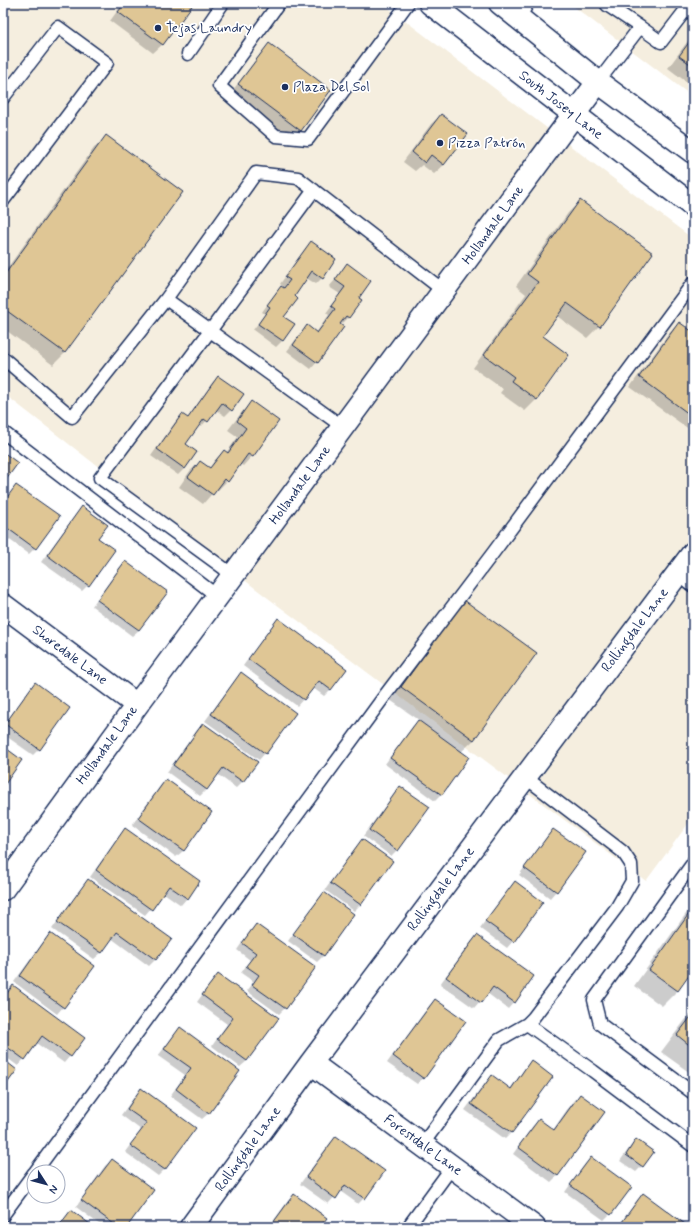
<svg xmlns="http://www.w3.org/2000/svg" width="696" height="1230" viewBox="0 0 696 1230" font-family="Mynerve,sans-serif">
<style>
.built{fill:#f5eedf}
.shadow{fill:#0003}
.building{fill:#dfc695;stroke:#1b2f5e}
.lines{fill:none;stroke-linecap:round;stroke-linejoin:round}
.lane-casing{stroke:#1b2f5e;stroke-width:15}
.street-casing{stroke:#1b2f5e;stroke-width:25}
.secondary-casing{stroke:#1b2f5e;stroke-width:25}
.lane{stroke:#fff;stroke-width:12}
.street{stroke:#fff;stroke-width:22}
.secondary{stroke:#fff;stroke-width:22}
.poi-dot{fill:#1b2f5e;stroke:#fff;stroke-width:1.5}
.labels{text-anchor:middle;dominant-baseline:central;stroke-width:3.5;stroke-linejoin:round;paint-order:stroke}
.poi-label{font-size:14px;fill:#1b2f5e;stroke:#fff;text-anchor:start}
.street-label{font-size:14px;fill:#1b2f5e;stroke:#fff}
</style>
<rect width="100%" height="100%" fill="#fff"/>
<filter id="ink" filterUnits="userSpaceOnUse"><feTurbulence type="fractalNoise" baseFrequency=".025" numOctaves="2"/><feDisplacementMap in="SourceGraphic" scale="8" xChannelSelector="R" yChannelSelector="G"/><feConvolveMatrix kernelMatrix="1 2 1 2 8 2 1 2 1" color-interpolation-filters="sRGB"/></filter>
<g filter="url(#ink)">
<path class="built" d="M3,3H382L693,239V817L646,881L264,595L3,393Z
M569,3H693V97Z"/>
<path class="shadow" d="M123,3H193L163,44L153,53L110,21Z
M693,34V87L668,68Z
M269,44L300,130L291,139L230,94L260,54Z
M441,115L444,165L434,174L422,165L415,171L403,162L431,124Z
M106,137L182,192L65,353L53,365L3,328V274L94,148Z
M580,201L599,326L587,338L557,316L542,336L537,399L525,411L500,393L503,389L473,368L526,294L516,286L568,213Z
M311,243L322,278L316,284L306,278L293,296L283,318L293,325L282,341L276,347L253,330L265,314L262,312L275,294L281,287L283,289L284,287L280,284L305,249Z
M348,265L358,298L361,300L348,318L342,324L340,323L317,362L311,369L287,351L301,333L307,327L316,333L329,315L326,313L340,294L329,287Z
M679,323L693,333V432L630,387L670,332Z
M218,377L231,410L225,416L216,410L201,427L198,425L184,444L196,452L184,469L178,475L151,456L176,421L182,415L187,419L212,383Z
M251,403L252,456L243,466L240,464L227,481L218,490L216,489L203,504L179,487L190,471L200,462L209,469L214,461L224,451L226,453L238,437L228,430L242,412Z
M17,486L35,548L29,554L3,535V503Z
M82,508L97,539L88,585L82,591L41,562L76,514Z
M126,562L139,630L132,636L92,606L119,568Z
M452,613L474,740L461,752L468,757L441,795L435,801L385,764L412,727L419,720L390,700Z
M278,620L345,669L330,690L324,696L313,688L297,706L243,666L272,626Z
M241,674L265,753L259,760L205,721L235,680Z
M35,683L69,708L39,749L33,755L3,734V726L29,690Z
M204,724L256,762L242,782L236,788L217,774L206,790L200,796L167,772L197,730Z
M166,780L211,812L183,851L176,857L132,825L160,786Z
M400,787L397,850L391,856L363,836L394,794Z
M125,830L187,898L181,905L164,893L145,915L90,877L119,836Z
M553,830L556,891L550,898L519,875L547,836Z
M356,847L391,862L360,905L354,911L325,890Z
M88,880L156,959L149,966L111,938L101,953L94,959L52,929L82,887Z
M515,882L542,902L513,941L507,948L480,928L509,889Z
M324,893L353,914L323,956L317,962L288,941L318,900Z
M693,904V968L678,990L662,1006L634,986Z
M257,925L314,967L285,1008L279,1014L247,991L254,982L241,973L250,960L237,950L250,931Z
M51,935L63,1007L57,1014L14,982L44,941Z
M477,936L533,977L514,1002L508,1009L487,993L474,1008L440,984L471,942Z
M218,975L277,1018L247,1061L240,1067L212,1046L227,1024L197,1002L212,981Z
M13,986L84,1038L70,1056L64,1063L36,1043L24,1059L18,1066L3,1055V998Z
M435,1000L423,1078L417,1084L387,1063L429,1006Z
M693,1012V1075L661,1052L686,1019Z
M180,1029L209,1113L202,1119L170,1096L185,1075L158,1056L174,1035Z
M531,1062L552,1077L511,1133L505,1139L465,1110L486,1082L492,1076L510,1089L525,1068Z
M141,1090L194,1128L164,1170L158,1176L125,1152L141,1130L121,1115L135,1096Z
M580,1095L557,1176L551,1182L513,1154L532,1127L539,1120L553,1130L573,1101Z
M336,1137L383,1171L364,1198L358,1204L340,1191L328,1204L300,1184L330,1143Z
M637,1141L642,1166L636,1172L620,1161L630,1147Z
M591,1158L610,1214L604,1220L565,1192L585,1164Z
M112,1160L126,1227H103L76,1207L105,1166Z
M643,1194L682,1227H618L637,1200Z
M294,1195L319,1227H269L288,1201Z
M71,1211L93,1227H57Z"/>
<path class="building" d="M3,3H10L3,13Z
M125,3H194L163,45L118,12Z
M693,37V66L679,56Z
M269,43L331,90L301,131L238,84Z
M441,114L468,134L444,165L431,155L425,163L412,152Z
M106,135L183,192L65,353L3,308V277Z
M580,200L653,253L600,327L567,303L543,336L569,355L537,400L511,381L514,377L484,355L538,282L527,274Z
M311,241L336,259L323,279L312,271L295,296L298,299L284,317L295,324L283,341L258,324L270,307L267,305L281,286L284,288L290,280L285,277Z
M347,263L371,281L359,298L362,300L349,318L346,316L340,324L344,327L318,363L293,345L307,325L317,333L335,309L331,306L345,287L335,280Z
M679,322L693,332V417L639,377Z
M218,376L244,394L232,411L222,403L208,422L204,419L186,444L197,452L185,469L157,449L182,414L188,418Z
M251,401L279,421L253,457L248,454L228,482L225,479L213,495L188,477L200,461L210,468L224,450L228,453L246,428L237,421Z
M3,452L18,463L3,484Z
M16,485L60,516L36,549L3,525V503Z
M82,506L108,525L98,538L115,550L89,586L47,555Z
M125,561L168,592L139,630L97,600Z
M464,600L537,653L474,740L401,687Z
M278,618L347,669L331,690L319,681L304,700L248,659Z
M241,672L296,713L266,754L211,714Z
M35,682L70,708L40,750L5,724Z
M418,720L469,757L442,795L390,758Z
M203,723L258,762L243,782L223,768L207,790L173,765Z
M3,746L22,760L3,787Z
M166,779L212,812L184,851L138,818Z
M400,786L430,807L398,851L369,830Z
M125,828L200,881L188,899L169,886L152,910L96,870Z
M553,829L586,852L557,892L524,868Z
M362,839L393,861L361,905L330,883Z
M88,879L172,939L156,960L117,932L102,953L57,922Z
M515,881L543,902L514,942L485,921Z
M324,892L354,914L324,956L293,934Z
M693,908V970L678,991L649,970Z
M256,924L316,967L286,1009L252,985L259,975L246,966L256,953L242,943Z
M50,933L95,966L64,1008L20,976Z
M477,935L534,976L515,1003L493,987L481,1003L446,977Z
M218,974L279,1018L247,1061L217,1039L233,1018L202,995Z
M13,985L85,1038L71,1057L42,1036L25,1060L3,1044V999Z
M435,999L466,1021L424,1079L393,1056Z
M693,1014V1048L677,1035Z
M180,1027L240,1071L209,1114L176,1089L191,1068L164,1049Z
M3,1059L17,1070L3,1089Z
M531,1060L553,1077L512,1133L471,1104L492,1075L511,1089Z
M141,1088L196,1128L165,1170L130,1145L147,1123L127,1109Z
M580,1094L605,1112L558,1176L518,1147L539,1119L554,1130Z
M336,1136L385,1171L365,1199L345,1185L336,1199L306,1177Z
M636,1139L654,1152L643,1167L626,1155Z
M591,1157L632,1187L611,1215L570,1185Z
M112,1159L154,1190L127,1227H118L81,1200Z
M643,1193L685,1224L683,1227H628L622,1222Z
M294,1194L327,1218L320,1227H270Z
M71,1210L94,1227H58Z"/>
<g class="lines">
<g class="lane-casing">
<path id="lane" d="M279,3L219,86L276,136L308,139L408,3
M519,18L528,3
M640,27L661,42L691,3
M188,54L223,3
M598,82L640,27L607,5L609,3
M3,98L58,27L107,63L3,201
M166,299L343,427
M3,358L72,417L166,299L256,173L298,178L444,291
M3,432L217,596
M677,574L693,586
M233,575L100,478L210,331L314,190
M693,863L594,1000L600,1024L693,1093
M527,1024L593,1071L693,1146
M422,1145L499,1040L527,1024L533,1018L617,907L632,881L631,864L623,852L525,777
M35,1172L386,694L493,553L693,283
M3,1215L34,1173
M408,1227L452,1167"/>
</g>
<g class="street-casing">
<path id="street" d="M3,605L137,705
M3,889L137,705L598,82
M311,1063L534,1227
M191,1227L311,1063L693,553"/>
</g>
<g class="secondary-casing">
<path id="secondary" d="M430,3L693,206
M500,3L598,82L693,152"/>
</g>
<use href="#lane" class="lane"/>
<use href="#street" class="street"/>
<use href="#secondary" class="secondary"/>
</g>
</g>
<g class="poi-dot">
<circle cx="158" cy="28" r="4"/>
<circle cx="285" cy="87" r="4"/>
<circle cx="440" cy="143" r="4"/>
</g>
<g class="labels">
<g class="poi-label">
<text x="166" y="28">Tejas Laundry</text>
<text x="293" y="87">Plaza Del Sol</text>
<text x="448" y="143">Pizza Patrón</text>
</g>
<g class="street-label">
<text transform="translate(561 105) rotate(38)">South Josey Lane</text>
<text transform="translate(493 225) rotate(-54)">Hollandale Lane</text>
<text transform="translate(300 485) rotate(-54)">Hollandale Lane</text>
<text transform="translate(635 630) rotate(-53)">Rollingdale Lane</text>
<text transform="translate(70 655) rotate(37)">Shoredale Lane</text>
<text transform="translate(107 745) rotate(-54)">Hollandale Lane</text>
<text transform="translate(441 889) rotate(-53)">Rollingdale Lane</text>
<text transform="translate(423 1145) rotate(36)">Forestdale Lane</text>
<text transform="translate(248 1149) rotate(-54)">Rollingdale Lane</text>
</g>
</g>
<rect width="696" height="1230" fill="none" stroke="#fff" stroke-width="16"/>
<rect x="8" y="8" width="680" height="1214" fill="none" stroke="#1b2f5e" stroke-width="1.5" filter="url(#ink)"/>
<g transform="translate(46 1184) rotate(126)"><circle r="19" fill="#ffffff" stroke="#a4acbf"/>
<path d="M0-3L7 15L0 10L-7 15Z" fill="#1b2f5e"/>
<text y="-6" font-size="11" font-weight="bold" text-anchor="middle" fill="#1b2f5e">N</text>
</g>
</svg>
